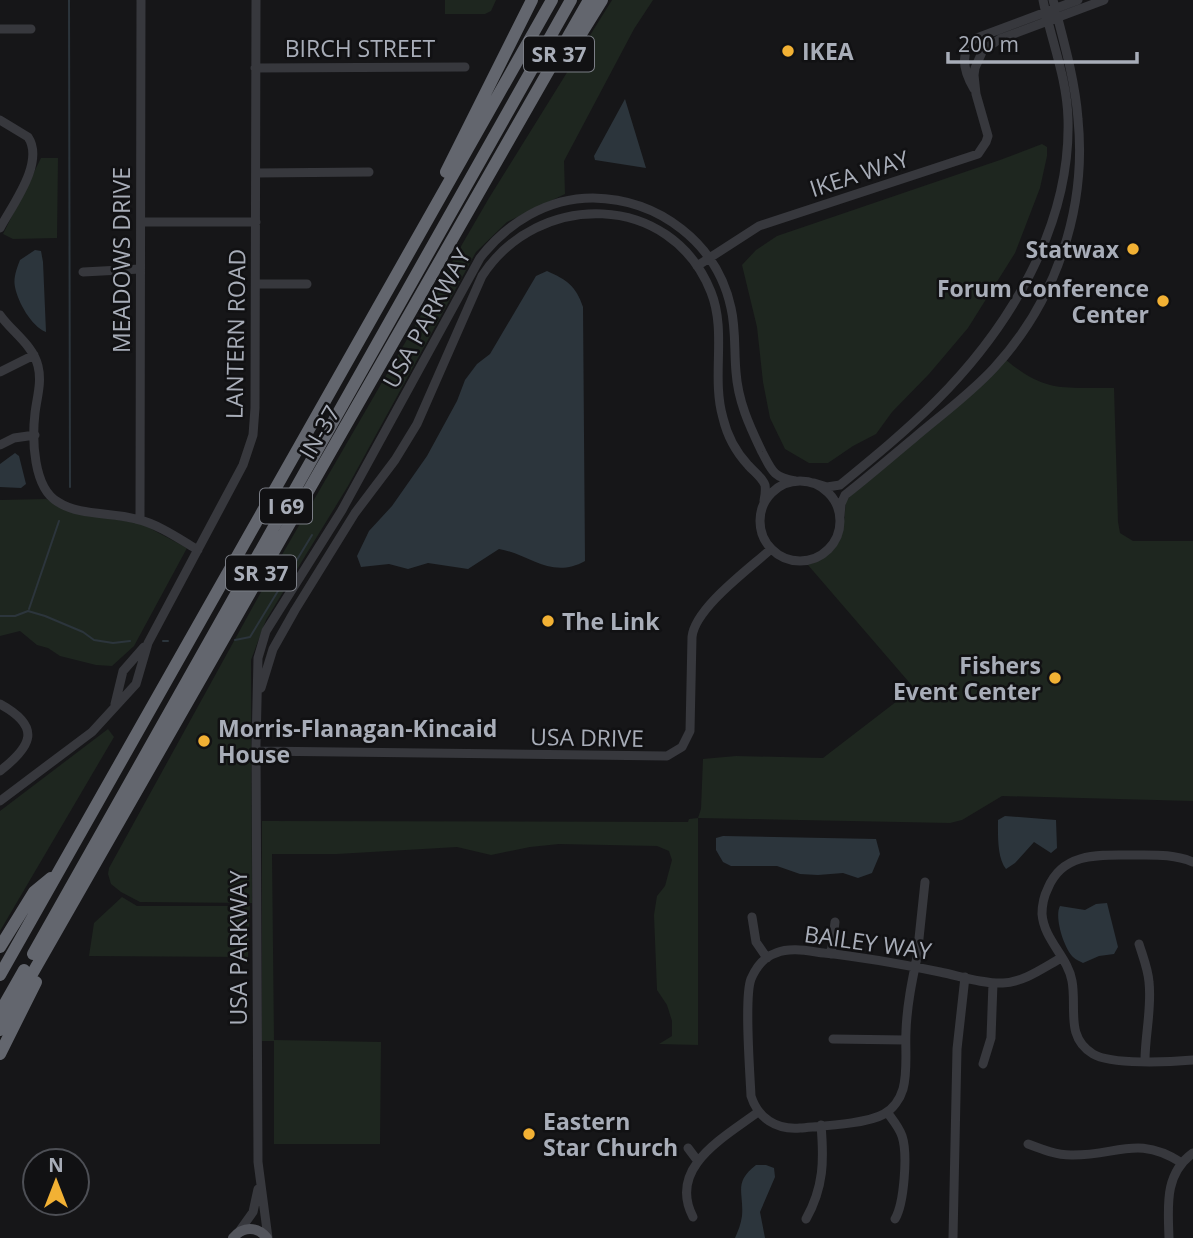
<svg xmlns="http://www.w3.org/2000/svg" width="1193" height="1238" viewBox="0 0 1193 1238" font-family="'Open Sans',sans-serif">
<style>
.green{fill:#1e261f}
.water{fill:#2c353c}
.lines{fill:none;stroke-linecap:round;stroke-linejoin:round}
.stream{stroke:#2c353c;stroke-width:2}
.minor{stroke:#37383d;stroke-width:9}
.major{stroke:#53555c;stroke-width:10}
.highway{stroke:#63666e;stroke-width:12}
.poi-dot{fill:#f2b134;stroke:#111113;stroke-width:2.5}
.labels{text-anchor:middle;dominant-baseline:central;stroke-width:5;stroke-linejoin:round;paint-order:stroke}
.shield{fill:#111113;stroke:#7b7e86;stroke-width:2}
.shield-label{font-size:21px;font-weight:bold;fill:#a8adb8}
.street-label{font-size:23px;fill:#a8adb8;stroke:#111113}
.poi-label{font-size:23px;font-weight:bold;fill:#a8adb8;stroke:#111113;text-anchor:start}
</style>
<rect width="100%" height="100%" fill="#161618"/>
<path class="green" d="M445,0H496L491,11L485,14H445Z
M612,0H653L634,29L564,161L565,194L507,222L476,252L348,486L266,620L251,660L252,903L140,902L121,892L111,884L108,874L109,868L272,572L489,198Z
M1042,144L1047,147V156L1040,188L1015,253L968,328L929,374L892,412L876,434L853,446L828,463H809L785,449L770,418L763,382L757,327L742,265L756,250L777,236L1000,160Z
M41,158H58L57,238L13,239L3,234Z
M1006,360C1047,394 1064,387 1114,388L1118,522L1120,533L1133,541H1193V801L1002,796L962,820L950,823L698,818V1045L659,1044L672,1036V1021L667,1005L657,990L654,915L657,896L665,886L672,860L669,851L657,846L559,844L530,847L491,855L457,847L337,854H272L274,1040L381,1042L380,1144H274V1041H262V821L688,822L689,819L698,818L701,809L703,759L736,756L823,758L914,688L808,565C844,552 843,534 846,500Z
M46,499L73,512L142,524L187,548L134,646L112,666L96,665L60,656L48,648L37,645L20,631L0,636V500Z
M108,729L114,737L0,931V811Z
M122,897L137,906H250L248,957L89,956L94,923Z"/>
<path class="water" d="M625,99L646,168L595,160L594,156Z
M35,250L41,251L43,262L46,332C31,326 18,302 15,287C13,278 17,268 20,260Z
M547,271C567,280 576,286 583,307L585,561C551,580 530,554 499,549L468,569L428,563L408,569L389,564L361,567L357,556L369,531L392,506L427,456L457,401L465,380L477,364L490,354L536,276Z
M15,453L19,456L26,484L21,488L0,487V464Z
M1005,816L1056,820L1057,848L1051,853L1034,842L1015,863L1006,869C997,858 998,835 998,820Z
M723,836L876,839L880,854L872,873L858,878L843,873L818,875L800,874L777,866H731L723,862L716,850V838Z
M1107,903L1118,947L1114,954L1099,956L1083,963C1080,961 1076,960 1073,957C1064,948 1054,917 1060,906L1085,910L1096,904Z
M756,1165H766L774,1168L775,1177L760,1212L765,1238H735C738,1231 741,1224 742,1216C744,1192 733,1183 756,1165Z"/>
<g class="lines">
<path class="stream" d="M69,0L70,487
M29,609L59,521
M0,616H15L28,611L45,616L83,632L94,640L113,643L130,641
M235,640L250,637L312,535
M163,641H168"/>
<path class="minor" d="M0,29H31
M255,68L465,67
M974,89C964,72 959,53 974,39L1078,0
M0,120L28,137C45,162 13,204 0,228
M256,173L369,172
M141,222H256
M697,266L759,226L978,154L986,142L988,136L976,94L974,75L975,68L983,50L1000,39L1104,0
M83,272L140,269
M256,284H307
M0,315C12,332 33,345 38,366C42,382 37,397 35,413C32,439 33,488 58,502C79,516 112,512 136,519C158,524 178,538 198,550
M0,372L34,355
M0,445L14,438L35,435
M760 521a40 40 0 1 1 80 0a40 40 0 1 1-80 0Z
M814,483L827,487L840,485C873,458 906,431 936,401C1010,327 1071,226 1068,119C1067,78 1051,40 1043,0
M840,516L841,504L845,495C868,477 891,457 914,438C941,415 970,394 994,368C1056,301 1087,209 1078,119C1075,79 1063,39 1053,0
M140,520L141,0
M261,688L273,649L295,610L355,513L395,460L417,424L482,276C538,190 671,191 711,292C727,332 711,377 723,418C727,435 736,452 748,465C753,471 762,477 765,485C766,491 765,496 764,501
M0,704C42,727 32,746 0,771
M115,704L123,671L144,647
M256,751L667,756L682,747L690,731L692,637C695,608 749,569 771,549
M0,801L92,732L136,684L148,643L243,465L253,435L255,408L256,0
M1193,862C1174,854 1155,855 1135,855C1102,855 1063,851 1048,888C1044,896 1042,905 1042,914C1044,940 1068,957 1072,981C1077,1008 1065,1037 1093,1054C1111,1065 1170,1062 1193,1060
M925,882L917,957C912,981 907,1005 906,1031C905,1050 908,1071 903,1089C900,1099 893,1109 884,1114C867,1124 820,1126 800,1128C776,1130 758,1118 751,1096C750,1073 744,997 751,979C756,967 764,957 776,953C791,947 808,951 824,953C863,957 901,964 940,972C960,976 982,984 1003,983C1024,982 1043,968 1061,958
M752,917L756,942L767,958
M1139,944C1143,957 1148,969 1149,982C1152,1008 1145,1035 1145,1060
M831,954L835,922
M833,1039L905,1040
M983,1064L991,1038L993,983
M887,1112C892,1119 899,1127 902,1136C908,1154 904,1204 895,1219
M1028,1144C1041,1149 1056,1155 1071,1155C1117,1156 1137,1134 1182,1163
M688,1148L697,1160
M693,1217C667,1167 725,1137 758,1112
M806,1219C824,1187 824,1160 821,1125
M238,1233L253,1212L258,1189
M268,1238L258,1162L256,745L258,658L266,631L342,510L480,258C507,223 547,198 593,198C659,199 717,243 731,308C736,329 734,351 736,372C738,401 749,425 762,452C772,471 773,477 795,481
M953,1238L957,1049L965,977
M1169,1238C1168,1206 1164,1174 1193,1153"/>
<path class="major" d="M233,1238C243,1226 257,1226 267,1238"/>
<path class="highway" d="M563,63L602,0
M446,172L532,0
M0,947L34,892L51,878
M33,954L571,0
M0,975L552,0
M0,1012L24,970
M0,1030L589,0
M0,1054L36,982"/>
</g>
<g class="poi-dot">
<circle cx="788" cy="51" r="7"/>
<circle cx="1133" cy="249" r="7"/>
<circle cx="1163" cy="301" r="7"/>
<circle cx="548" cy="621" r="7"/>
<circle cx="1055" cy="678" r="7"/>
<circle cx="204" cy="741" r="7"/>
<circle cx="529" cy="1134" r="7"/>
</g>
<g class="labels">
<g class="shield">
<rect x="524" y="36.5" width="70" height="35" rx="5"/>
<rect x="260" y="488.5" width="52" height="35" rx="5"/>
<rect x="226" y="555.5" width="70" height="35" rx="5"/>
</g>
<g class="shield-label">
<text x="559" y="54">SR 37</text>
<text x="286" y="506">I 69</text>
<text x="261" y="573">SR 37</text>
</g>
<g class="street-label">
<text x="360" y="48">BIRCH STREET</text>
<text transform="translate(859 173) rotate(-18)">IKEA WAY</text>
<text transform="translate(121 260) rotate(-90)">MEADOWS DRIVE</text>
<text transform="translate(426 318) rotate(-61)">USA PARKWAY</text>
<text transform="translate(235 334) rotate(-89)">LANTERN ROAD</text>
<text transform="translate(319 432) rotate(-60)">IN-37</text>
<text transform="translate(587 737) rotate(1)">USA DRIVE</text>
<text transform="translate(868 942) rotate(8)">BAILEY WAY</text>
<text transform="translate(238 948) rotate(-90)">USA PARKWAY</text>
</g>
<g class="poi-label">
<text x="802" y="51">IKEA</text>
<text x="1119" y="249" text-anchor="end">Statwax</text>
<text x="1149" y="288" text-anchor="end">Forum Conference<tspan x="1149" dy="26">Center</tspan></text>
<text x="562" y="621">The Link</text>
<text x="1041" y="665" text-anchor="end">Fishers<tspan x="1041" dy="26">Event Center</tspan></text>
<text x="218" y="728">Morris-Flanagan-Kincaid<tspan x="218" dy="26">House</tspan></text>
<text x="543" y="1121">Eastern<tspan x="543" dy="26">Star Church</tspan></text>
</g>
</g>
<g transform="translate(56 1182)"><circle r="33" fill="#111113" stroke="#4d4f55" stroke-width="2"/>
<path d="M0-5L12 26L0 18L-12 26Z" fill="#f2b134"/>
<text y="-10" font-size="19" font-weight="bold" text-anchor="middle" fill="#a8adb8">N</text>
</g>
<path d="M948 52v10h189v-10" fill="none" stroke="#a8adb8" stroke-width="3.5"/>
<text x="958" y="52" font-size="21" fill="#a8adb8" stroke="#111113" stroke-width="5" paint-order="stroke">200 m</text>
</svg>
